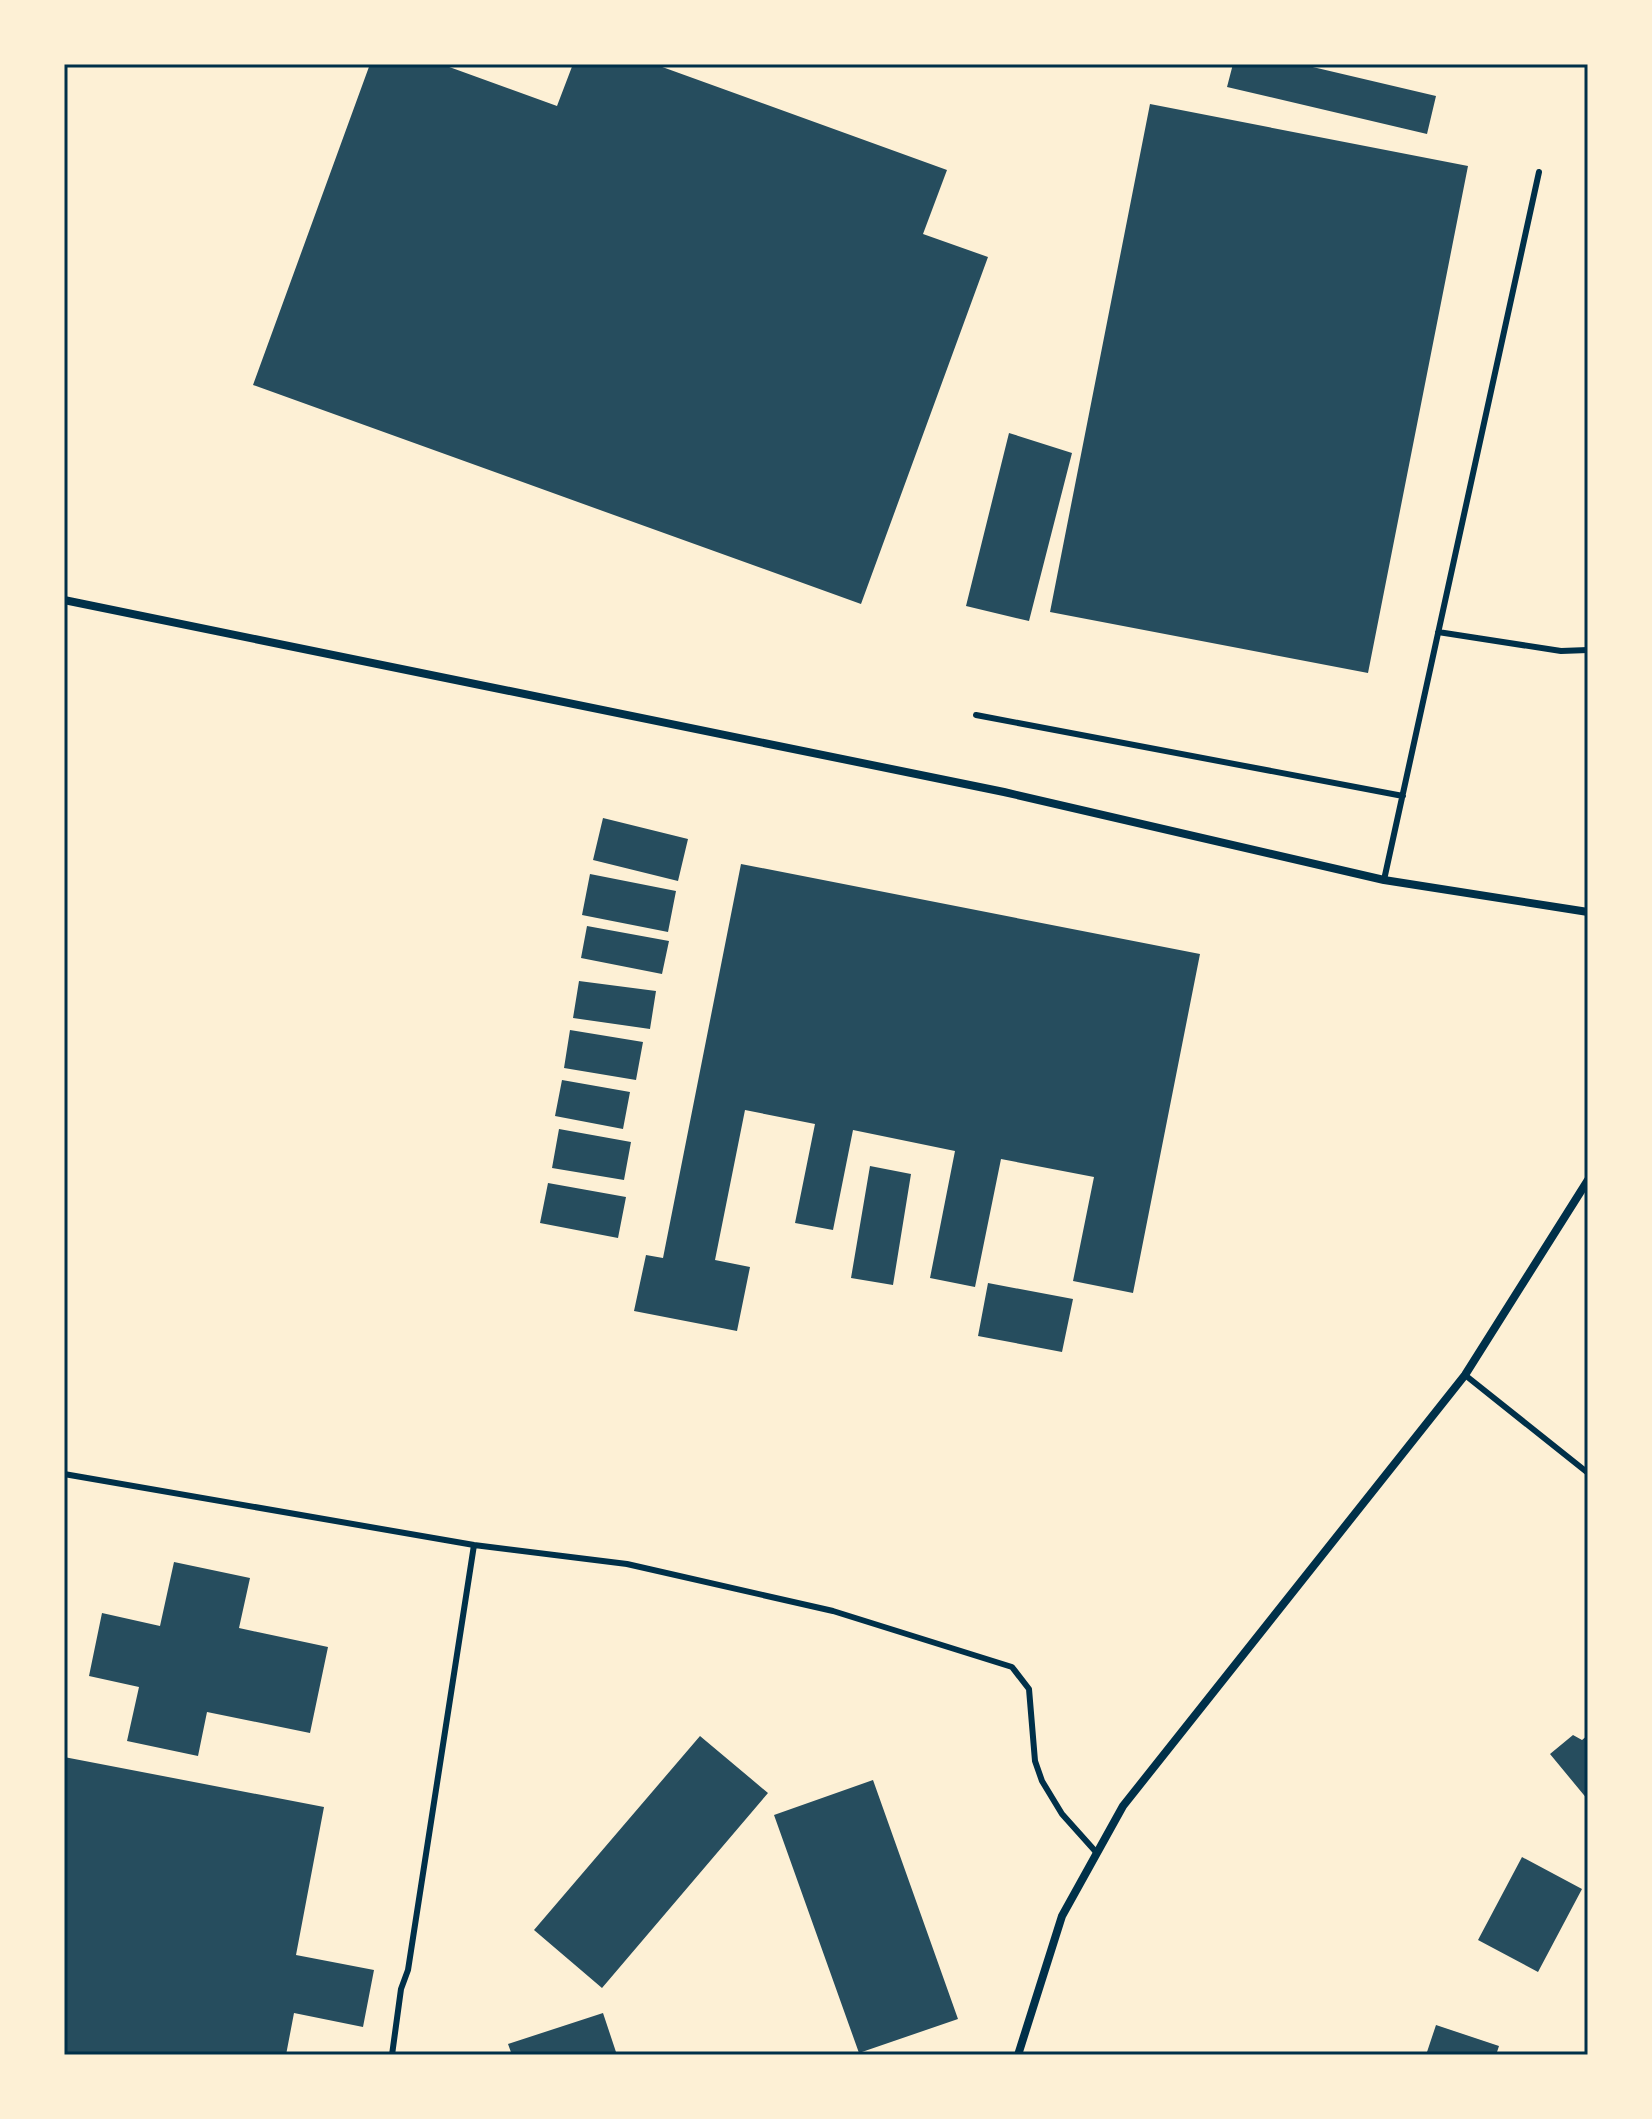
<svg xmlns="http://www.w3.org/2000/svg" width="1652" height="2119" viewBox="0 0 1652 2119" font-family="Lora,serif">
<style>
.building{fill:#264d5e}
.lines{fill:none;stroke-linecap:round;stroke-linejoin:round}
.service{stroke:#003049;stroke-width:6}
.minor{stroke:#003049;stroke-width:8}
.neatline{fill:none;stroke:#003049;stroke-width:3}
</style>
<rect width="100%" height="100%" fill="#fdf0d5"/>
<path class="building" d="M370,64H441L557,106L573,64H654L947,170L923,234L988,257L861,604L253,385Z
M1233,64H1300L1436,96L1427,134L1227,87Z
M1150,104L1468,166L1368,673L1050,612Z
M1009,433L1072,453L1029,621L966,606Z
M603,818L688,839L678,881L593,860Z
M741,864L1200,954L1133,1293L1073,1281L1094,1177L1001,1159L975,1287L930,1278L955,1151L853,1130L833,1230L795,1223L815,1124L745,1110L715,1260L750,1267L737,1331L634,1311L646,1255L663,1258Z
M590,874L676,891L668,932L582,915Z
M587,926L669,941L662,974L581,958Z
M579,981L656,991L650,1029L573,1018Z
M570,1030L643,1042L636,1080L564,1068Z
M562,1080L630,1092L623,1129L555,1116Z
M559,1129L631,1142L624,1180L552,1168Z
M870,1166L911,1174L893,1285L851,1278Z
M548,1183L626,1197L618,1238L540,1223Z
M988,1283L1073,1299L1062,1352L978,1336Z
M174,1562L250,1578L239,1628L328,1647L310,1733L207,1712L198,1756L127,1741L139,1687L89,1676L102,1613L160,1626Z
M1573,1735L1582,1740L1588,1735V1800L1550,1754Z
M700,1736L768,1793L602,1988L534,1930Z
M64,1757L324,1807L296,1955L374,1970L363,2027L294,2013L286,2055H64Z
M873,1780L958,2019L859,2053L774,1815Z
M1522,1857L1582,1889L1538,1972L1478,1940Z
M603,2013L617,2055H512L508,2044Z
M1436,2025L1499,2046L1496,2055H1426Z"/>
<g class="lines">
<path class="service" d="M1438,632L1561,651L1588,650
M976,715L1403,796
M1384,880L1539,172
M1465,1375L1588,1473
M64,1474L474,1545L627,1564L833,1611L1012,1667L1029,1689L1035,1761L1042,1781L1062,1814L1096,1852
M392,2055L401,1989L408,1970L474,1545"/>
<path class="minor" d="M64,600L1004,792L1384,880L1588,912
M1018,2055L1062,1916L1123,1806L1465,1375L1588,1180"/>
</g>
<rect width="1652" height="2119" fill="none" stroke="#fdf0d5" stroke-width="132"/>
<rect x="66" y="66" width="1520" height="1987" class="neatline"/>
</svg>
